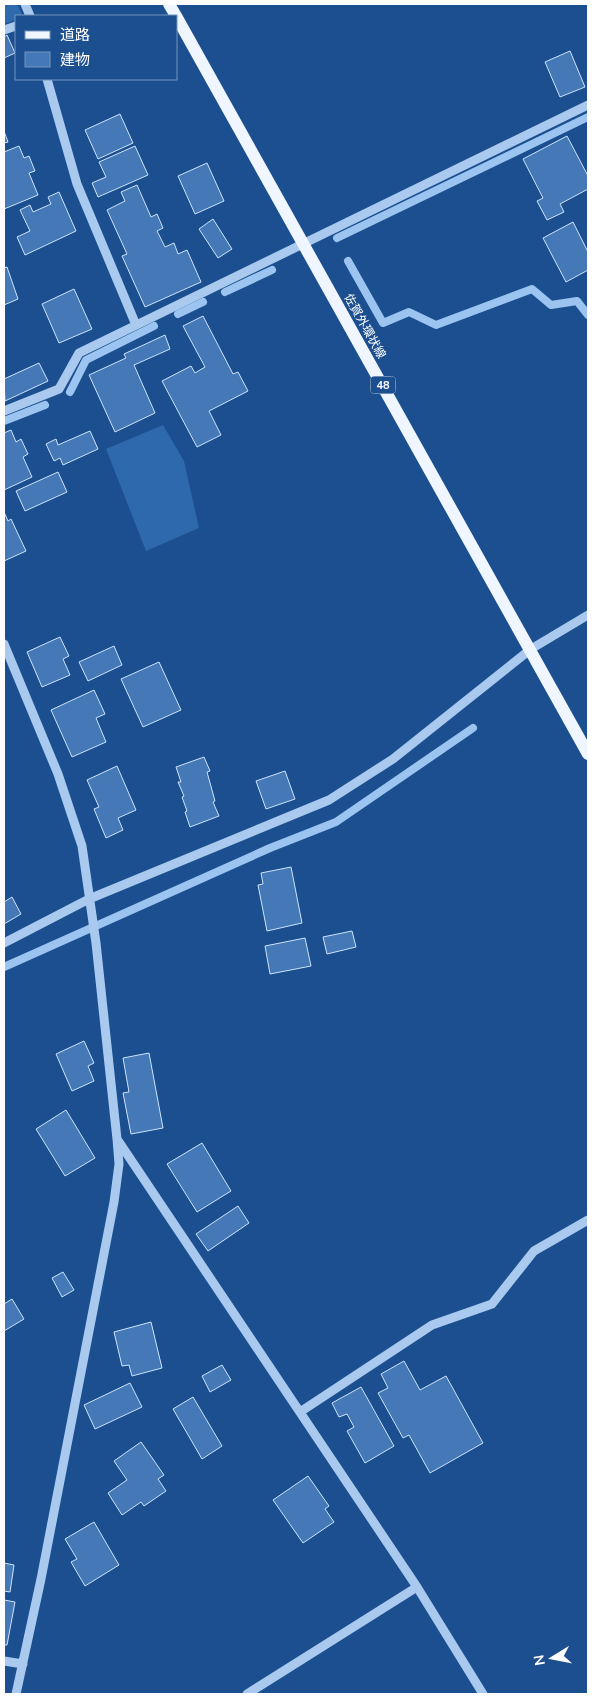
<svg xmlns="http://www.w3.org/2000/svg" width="592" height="1698" viewBox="0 0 592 1698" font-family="'Nunito Sans','Noto Sans JP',sans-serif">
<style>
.garden{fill:#2e69ad}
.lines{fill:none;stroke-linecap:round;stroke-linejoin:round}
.stream{stroke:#9cc4f0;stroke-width:8}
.building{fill:#4478b7;stroke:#cfe3fa}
.minor{stroke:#a9c9ee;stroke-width:9}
.major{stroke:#f0f6ff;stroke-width:12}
.labels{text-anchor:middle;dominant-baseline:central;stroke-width:4.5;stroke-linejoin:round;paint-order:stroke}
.shield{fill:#1b4f8f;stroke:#bbcadd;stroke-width:1}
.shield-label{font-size:11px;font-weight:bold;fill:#fff}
.street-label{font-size:12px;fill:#fff;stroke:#1b4f8f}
</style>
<rect width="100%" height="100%" fill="#1b4f8f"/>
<path class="garden" d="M4,4H17L23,16H16V20L4,24Z
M163,425L184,461L199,528L146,551L106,449Z"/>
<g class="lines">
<path class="stream" d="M337,238L588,117
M348,261L383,323L409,312L436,325L532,289L551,305L577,301L588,315
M225,292L272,270
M178,314L203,302
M70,392L86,360L154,326
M4,421L45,405
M4,967L270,848L336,822L473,728"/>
</g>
<path class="building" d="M7,35L15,53L4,58V37Z
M570,51L585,87L560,97L545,62Z
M120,114L133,143L98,159L85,130Z
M4,131L8,142L4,143Z
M567,136L588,176V189L560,204L564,212L547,220L537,201L543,198L523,159Z
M19,146L24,158L29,156L35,171L29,173L38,195L4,209V152Z
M135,146L148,175L98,197L92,183L106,177L99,162Z
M207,163L224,201L195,214L178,176Z
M137,185L151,217L157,214L163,228L157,231L165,247L174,243L178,254L187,250L201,282L145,307L122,256L127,254L107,210L125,201L121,192Z
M59,192L76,231L25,255L17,237L30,231L20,210L30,205L33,212L51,204L48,197Z
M213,219L232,249L218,258L199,229Z
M573,222L588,252V270L566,282L543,238Z
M7,267L18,299L4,305V268Z
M74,289L92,329L59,343L42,304Z
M203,316L233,374L238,372L248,391L209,411L221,435L197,447L162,381L191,366L195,373L205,367L183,326Z
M165,335L170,349L134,365L155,413L115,432L89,375L126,358L124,354Z
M39,363L48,381L5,401L4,379Z
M11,430L16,442L21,439L28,454L23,457L32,477L4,490V433Z
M90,431L98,449L63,465L60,458L54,461L46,444L56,439L58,445Z
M58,472L67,492L25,511L16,491Z
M4,512L8,521L11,519L26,551L4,561Z
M60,637L69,656L63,659L70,675L42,687L27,652Z
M114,646L122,665L88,681L79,662Z
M159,662L181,710L143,727L121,679Z
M94,690L105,714L96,718L106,742L72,757L51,710Z
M204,757L210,771L207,772L215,801L213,802L219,816L190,827L185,812L187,811L182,797L184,796L178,782H181L176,767Z
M117,766L136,810L118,818L123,830L106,838L94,809L99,807L87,780Z
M285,771L295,799L266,809L256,781Z
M291,867L302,923L267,931L258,885L263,884L261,873Z
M12,897L21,914L4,924V902Z
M352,931L356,947L327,954L323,937Z
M305,938L311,966L270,974L265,946Z
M84,1041L94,1063L88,1066L94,1081L72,1091L56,1054Z
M149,1053L163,1128L131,1134L123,1093L129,1092L123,1058Z
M66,1110L95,1158L65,1176L36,1129Z
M202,1143L231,1191L197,1212L167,1164Z
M238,1206L249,1223L208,1251L196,1234Z
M63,1272L74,1290L62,1297L52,1278Z
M12,1299L24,1319L4,1331V1304Z
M151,1322L162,1368L132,1376L129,1365L122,1366L114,1332Z
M404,1361L420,1390L446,1376L483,1443L430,1473L409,1435L403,1438L378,1393L388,1388L381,1374Z
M222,1365L231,1380L210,1392L202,1376Z
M130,1383L142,1407L95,1429L84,1405Z
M361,1387L394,1446L365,1463L347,1431L354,1427L347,1414L339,1417L332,1403Z
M193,1397L222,1446L202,1459L173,1409Z
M141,1442L164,1475L158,1479L166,1491L144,1506L141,1502L122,1515L108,1493L127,1480L114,1461Z
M308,1476L329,1506L325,1509L334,1522L303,1543L273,1500Z
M94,1522L119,1565L85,1586L71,1562L77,1559L65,1539Z
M4,1563L14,1565L10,1592L4,1591Z
M4,1600L15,1602L7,1645H4Z"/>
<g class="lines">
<path class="minor" d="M25,4L30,16
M4,30L16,26
M47,79L77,184L136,325
M4,411L59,389L79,353L588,105
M4,644L58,774L82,846L96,943L117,1139L119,1164L114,1202L41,1579L16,1694
M4,943L89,899L329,800L393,759L531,649L588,615
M117,1139L417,1587L483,1694
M300,1412L432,1325L492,1304L534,1251L588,1220
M4,1661L23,1664
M247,1694L417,1587"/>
<path class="major" d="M169,4L176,16
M176,16L588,754"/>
</g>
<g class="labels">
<rect class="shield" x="370.5" y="376.5" width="25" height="17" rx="4"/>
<g class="shield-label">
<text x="383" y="385">48</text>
</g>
<g class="street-label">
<text transform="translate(365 326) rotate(61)">佐賀外環状線</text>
</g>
</g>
<rect width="592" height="1698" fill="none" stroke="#ffffff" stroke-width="10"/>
<rect x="15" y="15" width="162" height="65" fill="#1b4f8f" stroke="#7695bc"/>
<rect x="25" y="31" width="25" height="8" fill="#f0f6ff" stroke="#7695bc"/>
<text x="60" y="40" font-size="15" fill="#ffffff">道路</text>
<rect x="25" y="52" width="25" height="15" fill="#4478b7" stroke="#7695bc"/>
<text x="60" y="65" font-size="15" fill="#ffffff">建物</text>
<g transform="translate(552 1658) rotate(260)" stroke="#1b4f8f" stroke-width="4" paint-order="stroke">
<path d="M0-4L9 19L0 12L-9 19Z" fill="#ffffff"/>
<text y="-8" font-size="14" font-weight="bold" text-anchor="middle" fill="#ffffff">N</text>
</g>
</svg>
